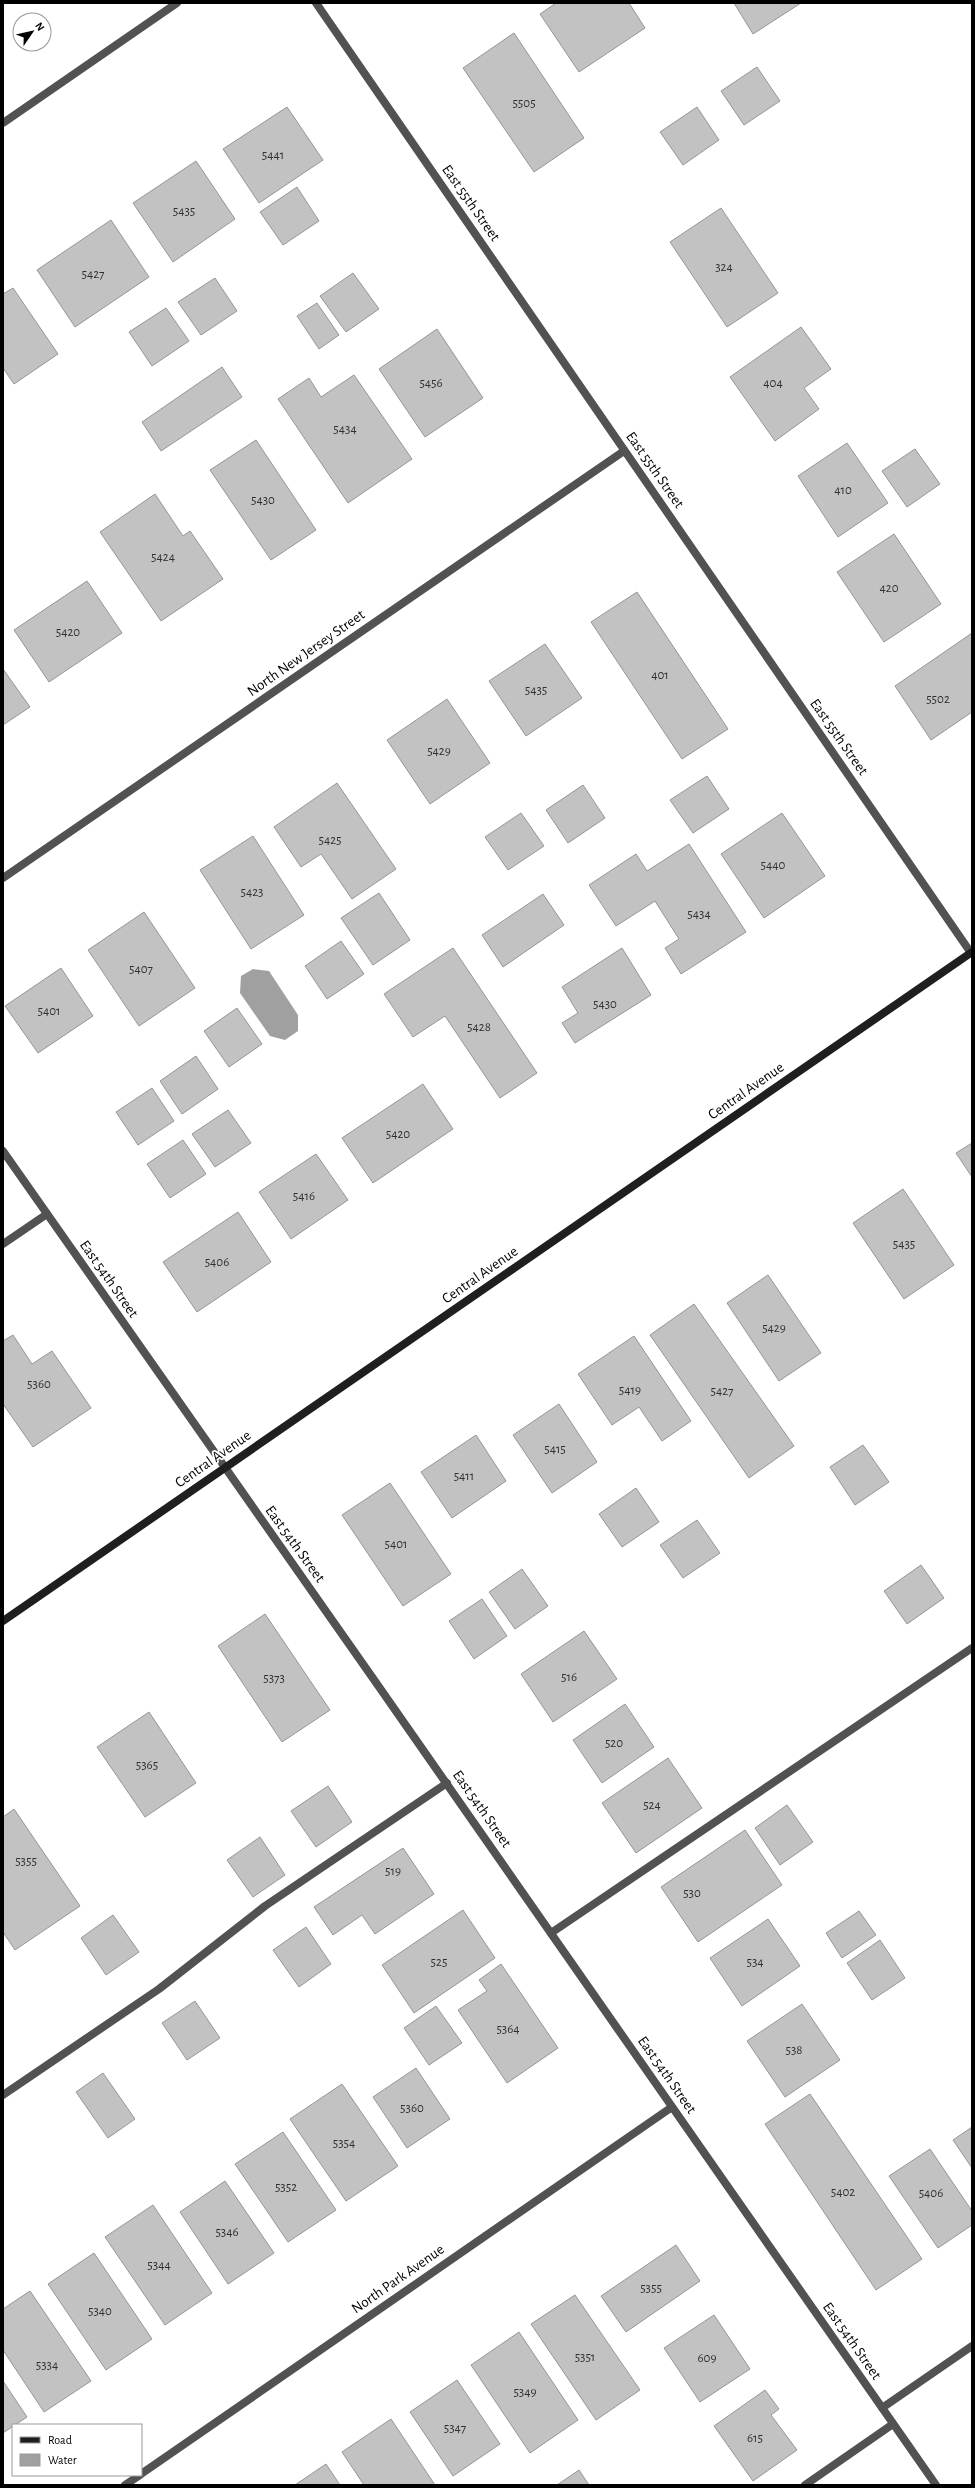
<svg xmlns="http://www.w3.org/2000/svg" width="975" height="2488" viewBox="0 0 975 2488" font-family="'Alegreya Sans',sans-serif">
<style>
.water{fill:#a0a0a0}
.building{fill:#c2c2c2;stroke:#969696}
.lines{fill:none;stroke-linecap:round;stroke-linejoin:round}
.lane{stroke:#525252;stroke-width:8}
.street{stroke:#525252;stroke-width:8}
.secondary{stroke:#1f1f1f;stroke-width:8}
.labels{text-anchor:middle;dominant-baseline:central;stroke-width:3.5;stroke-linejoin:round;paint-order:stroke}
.number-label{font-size:13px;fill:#303030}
.street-label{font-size:15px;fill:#000;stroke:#fff}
</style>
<rect width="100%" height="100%" fill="#fff"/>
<path class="water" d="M253,969L269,971L298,1015V1031L285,1040L270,1036L240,993L241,976Z"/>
<path class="building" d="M556,3H629L645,28L579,72L540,14Z
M734,3H801L753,34Z
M514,33L584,138L534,172L463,68Z
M757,67L780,101L744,125L721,91Z
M287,107L323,160L259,203L223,149Z
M697,107L719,140L683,165L660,132Z
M196,161L235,219L173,262L133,203Z
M297,187L319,221L283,245L260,212Z
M721,208L778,293L727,327L670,242Z
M111,220L149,277L75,327L37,270Z
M353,273L379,309L346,332L320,296Z
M215,278L237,311L201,335L178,302Z
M13,288L58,354L14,384L3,368V294Z
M317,303L339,335L319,349L297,316Z
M166,308L189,341L152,366L129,332Z
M801,327L831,369L804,388L819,409L775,441L730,377Z
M437,329L483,398L425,437L379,369Z
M222,367L242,397L161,451L142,422Z
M354,375L412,459L348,503L278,399L309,378L321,397Z
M256,440L316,530L271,560L210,470Z
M847,443L888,503L838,537L798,476Z
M915,449L940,484L907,507L882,471Z
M155,494L183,536L190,531L223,579L161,621L100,532Z
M894,534L941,604L884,642L837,572Z
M87,581L122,633L49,682L14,630Z
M637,592L728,729L682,759L591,622Z
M972,633V712L931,740L895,686Z
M545,644L582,698L526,736L489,681Z
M3,669L30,707L3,725Z
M447,699L490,763L430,804L387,740Z
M707,776L729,809L693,833L670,800Z
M337,783L396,869L352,899L321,854L301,867L274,827Z
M583,785L605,818L568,843L546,810Z
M521,813L544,846L508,870L485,837Z
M782,813L825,876L764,918L721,854Z
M253,836L304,915L251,949L200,870Z
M689,844L746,932L681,974L665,948L679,939L655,901L616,926L589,885L636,854L647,871Z
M379,893L410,940L373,965L341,918Z
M543,894L564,925L503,967L482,935Z
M144,912L195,988L139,1026L88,950Z
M341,941L364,974L327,999L305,966Z
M453,948L537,1073L500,1098L445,1016L413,1037L384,994Z
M622,948L651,995L575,1043L562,1023L578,1013L562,987Z
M61,968L93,1016L38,1053L5,1006Z
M237,1008L262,1044L229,1067L204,1031Z
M196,1056L218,1089L182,1114L160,1081Z
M423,1084L453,1129L373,1183L342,1138Z
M152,1088L174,1121L138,1145L116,1112Z
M228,1110L251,1143L215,1167L192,1134Z
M183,1140L206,1174L170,1198L147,1164Z
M972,1143V1177L956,1153Z
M316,1154L348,1200L291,1239L259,1192Z
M903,1189L954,1265L904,1299L853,1223Z
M238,1212L271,1262L197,1312L163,1262Z
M768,1275L821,1353L779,1381L727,1303Z
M694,1304L794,1446L749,1478L650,1335Z
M13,1335L32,1364L52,1351L91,1408L33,1447L3,1404V1341Z
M634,1336L691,1421L662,1441L639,1407L612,1425L578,1374Z
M559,1404L597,1462L552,1493L513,1435Z
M476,1435L506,1481L452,1518L421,1472Z
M863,1445L889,1482L855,1505L830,1467Z
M390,1483L451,1574L403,1606L342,1515Z
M636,1488L659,1522L622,1547L599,1514Z
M697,1520L720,1553L683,1578L660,1545Z
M921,1565L944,1598L907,1624L884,1591Z
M522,1569L548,1606L515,1629L489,1592Z
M482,1599L507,1636L474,1659L449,1621Z
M265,1614L330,1710L282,1742L218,1646Z
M584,1631L617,1679L553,1722L521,1674Z
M625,1704L654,1747L602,1783L573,1740Z
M149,1712L196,1783L145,1817L97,1747Z
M668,1758L702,1808L636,1853L602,1803Z
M328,1786L352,1822L316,1847L291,1811Z
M787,1805L813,1842L780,1865L755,1828Z
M14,1809L80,1906L15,1950L3,1932V1817Z
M745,1830L782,1885L698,1942L661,1887Z
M260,1837L285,1875L253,1897L227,1860Z
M403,1848L434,1894L375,1934L362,1915L333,1935L314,1907Z
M463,1910L495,1958L414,2013L382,1965Z
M859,1911L876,1935L842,1958L826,1933Z
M113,1915L139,1952L106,1975L81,1938Z
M768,1919L800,1966L742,2006L710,1958Z
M306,1927L331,1964L299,1987L273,1950Z
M880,1940L905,1978L872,2000L847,1963Z
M501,1964L558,2048L507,2083L458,2010L487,1991L479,1980Z
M195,2001L220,2038L187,2060L162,2023Z
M802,2004L840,2060L785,2097L747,2041Z
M436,2006L462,2043L429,2065L404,2028Z
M416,2068L450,2119L407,2148L373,2097Z
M103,2073L135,2119L108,2138L76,2092Z
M342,2084L398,2166L346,2201L290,2119Z
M810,2094L922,2259L876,2290L765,2124Z
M972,2127V2168L953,2140Z
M283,2132L336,2210L288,2242L235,2164Z
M930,2149L972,2211V2225L938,2248L889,2176Z
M225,2181L274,2253L228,2284L180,2212Z
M153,2205L212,2293L165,2325L105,2237Z
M676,2245L700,2281L626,2332L601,2296Z
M94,2253L152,2339L106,2370L48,2284Z
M30,2291L91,2381L44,2412L3,2350V2309Z
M575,2295L640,2390L596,2420L531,2324Z
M714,2315L750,2369L700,2402L664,2348Z
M519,2332L578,2420L530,2453L471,2365Z
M457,2380L500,2444L453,2476L410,2412Z
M3,2381L27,2417L3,2433Z
M765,2390L779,2409L771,2415L797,2450L753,2481L714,2426Z
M391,2419L435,2485H364L342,2452Z
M326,2464L340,2485H295Z
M579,2470L589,2485H557Z"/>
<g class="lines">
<path class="lane" d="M3,1244L47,1214
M551,1933L972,1648
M3,2095L159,1989L265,1906L447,1783
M805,2485L893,2424"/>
<path class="street" d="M316,3L971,953
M3,123L177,3
M3,878L624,451
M3,1151L377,1684L936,2485
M882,2408L972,2346
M141,2474L672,2107
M125,2485L140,2475"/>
<path class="secondary" d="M3,1621L972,952"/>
</g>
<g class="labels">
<g class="number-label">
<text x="524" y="103">5505</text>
<text x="273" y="155">5441</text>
<text x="184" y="211">5435</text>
<text x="724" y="267">324</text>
<text x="93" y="274">5427</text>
<text x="431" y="383">5456</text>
<text x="773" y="383">404</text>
<text x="345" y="429">5434</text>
<text x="843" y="490">410</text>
<text x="263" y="500">5430</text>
<text x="163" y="557">5424</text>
<text x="889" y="588">420</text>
<text x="68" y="632">5420</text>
<text x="660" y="675">401</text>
<text x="536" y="690">5435</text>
<text x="938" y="699">5502</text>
<text x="439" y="751">5429</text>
<text x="330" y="840">5425</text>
<text x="773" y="865">5440</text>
<text x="252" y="892">5423</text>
<text x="699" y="914">5434</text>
<text x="141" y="969">5407</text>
<text x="605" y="1004">5430</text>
<text x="49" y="1011">5401</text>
<text x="479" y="1027">5428</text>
<text x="398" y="1134">5420</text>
<text x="304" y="1196">5416</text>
<text x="904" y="1244">5435</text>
<text x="217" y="1262">5406</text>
<text x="774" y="1328">5429</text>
<text x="39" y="1384">5360</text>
<text x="630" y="1390">5419</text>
<text x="722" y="1391">5427</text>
<text x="555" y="1449">5415</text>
<text x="464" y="1476">5411</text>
<text x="396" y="1544">5401</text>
<text x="569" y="1677">516</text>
<text x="274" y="1678">5373</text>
<text x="614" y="1743">520</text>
<text x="147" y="1765">5365</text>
<text x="652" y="1805">524</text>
<text x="26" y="1861">5355</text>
<text x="393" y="1871">519</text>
<text x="692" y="1893">530</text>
<text x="439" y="1962">525</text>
<text x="755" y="1962">534</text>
<text x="508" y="2029">5364</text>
<text x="794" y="2050">538</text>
<text x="412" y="2108">5360</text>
<text x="344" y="2143">5354</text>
<text x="286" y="2187">5352</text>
<text x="843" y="2192">5402</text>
<text x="931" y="2193">5406</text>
<text x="227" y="2232">5346</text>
<text x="159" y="2265">5344</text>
<text x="651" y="2288">5355</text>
<text x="100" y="2311">5340</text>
<text x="585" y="2357">5351</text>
<text x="707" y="2358">609</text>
<text x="47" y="2365">5334</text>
<text x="525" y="2392">5349</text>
<text x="455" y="2428">5347</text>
<text x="755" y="2438">615</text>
</g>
<g class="street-label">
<text transform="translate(471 203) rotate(55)">East 55th Street</text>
<text transform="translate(655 470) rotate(55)">East 55th Street</text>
<text transform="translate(306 653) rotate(-35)">North New Jersey Street</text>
<text transform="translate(839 737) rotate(55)">East 55th Street</text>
<text transform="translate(746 1091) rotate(-35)">Central Avenue</text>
<text transform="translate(480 1275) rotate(-35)">Central Avenue</text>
<text transform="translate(109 1279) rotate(55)">East 54th Street</text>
<text transform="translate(213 1459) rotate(-35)">Central Avenue</text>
<text transform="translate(295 1544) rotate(54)">East 54th Street</text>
<text transform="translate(482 1809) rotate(55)">East 54th Street</text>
<text transform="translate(667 2075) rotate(55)">East 54th Street</text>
<text transform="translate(398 2279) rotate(-35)">North Park Avenue</text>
<text transform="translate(852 2341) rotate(55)">East 54th Street</text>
</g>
</g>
<rect width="975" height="2488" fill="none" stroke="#000000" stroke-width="8"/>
<rect x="12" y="2424" width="130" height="52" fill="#ffffff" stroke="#999999"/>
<rect x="20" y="2437" width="20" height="6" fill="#1f1f1f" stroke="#999999"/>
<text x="48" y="2444" font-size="12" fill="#000000">Road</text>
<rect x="20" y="2454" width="20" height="12" fill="#a0a0a0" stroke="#999999"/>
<text x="48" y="2464" font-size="12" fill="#000000">Water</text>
<g transform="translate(32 32) rotate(56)"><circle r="19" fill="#ffffff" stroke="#999999"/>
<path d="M0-3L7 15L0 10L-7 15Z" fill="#000000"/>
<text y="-6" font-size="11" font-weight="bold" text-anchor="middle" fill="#000000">N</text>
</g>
</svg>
